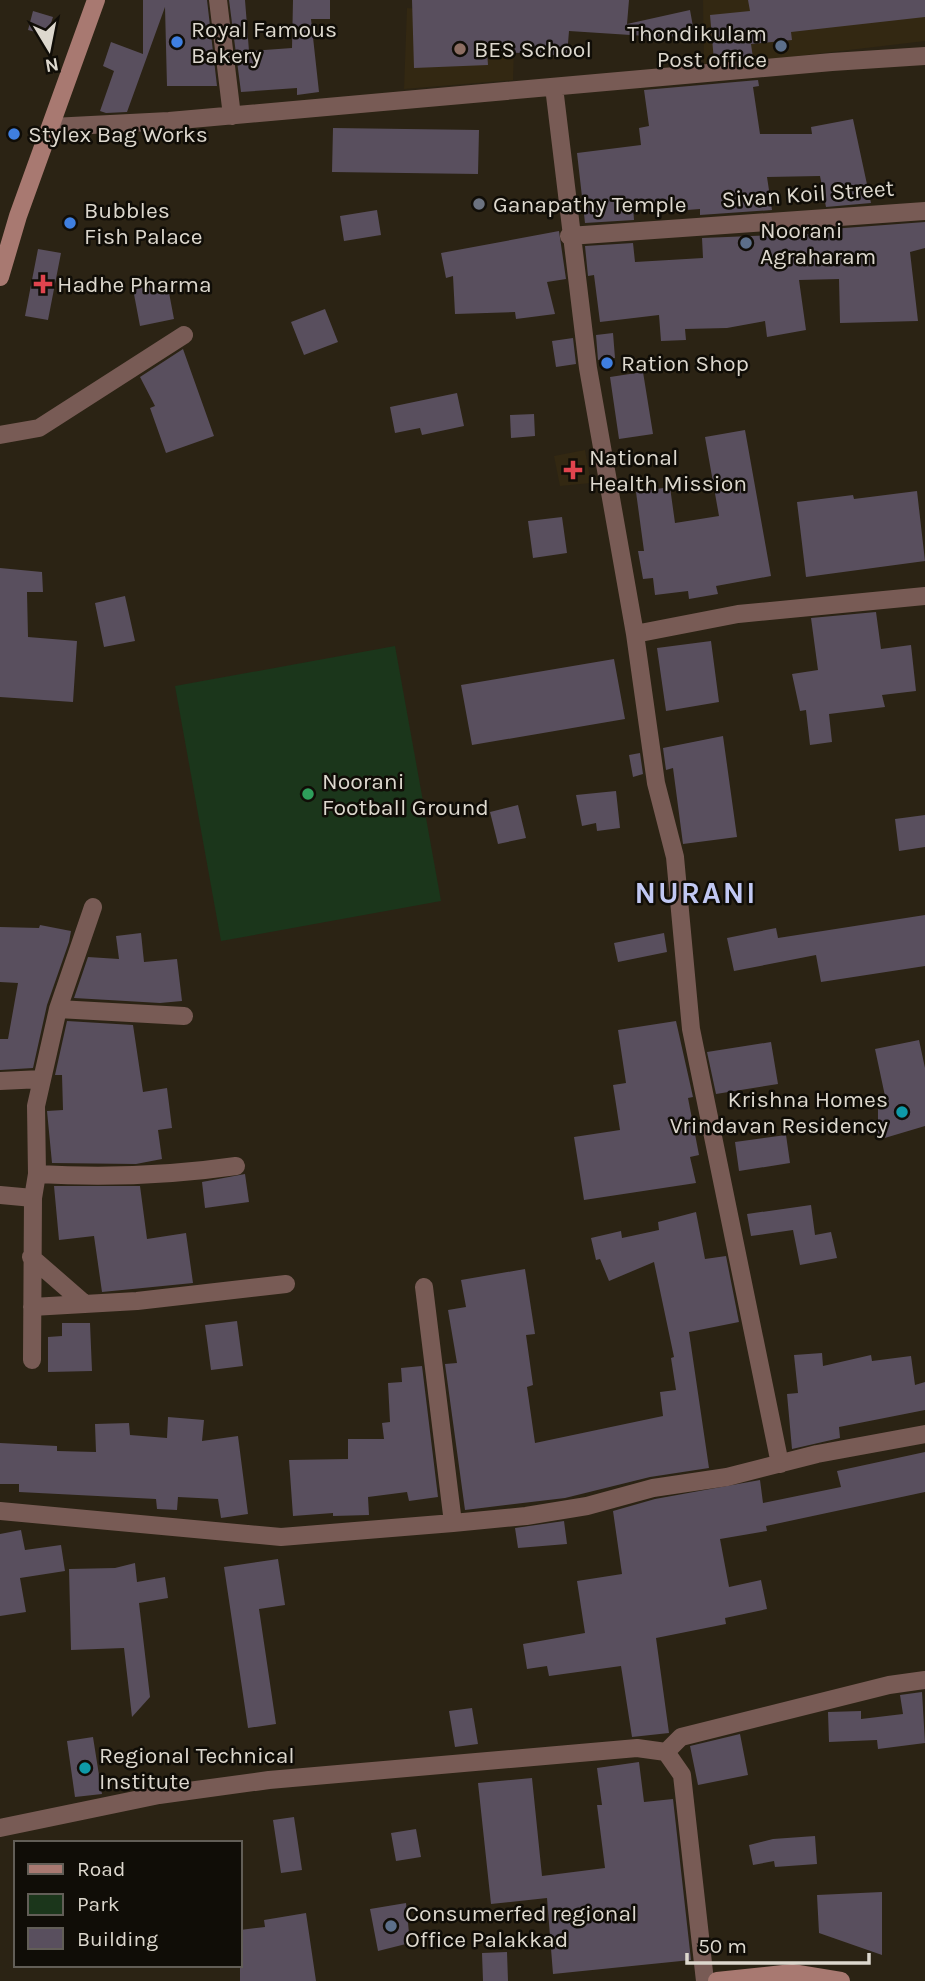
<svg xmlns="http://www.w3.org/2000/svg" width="925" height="1981" viewBox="0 0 925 1981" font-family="Karla,sans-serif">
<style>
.built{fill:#332812}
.green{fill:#1b361b}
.building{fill:#594f5e}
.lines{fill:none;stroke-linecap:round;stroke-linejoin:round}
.street{stroke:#785b55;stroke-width:18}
.secondary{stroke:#a87971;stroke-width:18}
.shop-dot{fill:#3f7fe0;stroke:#100d07;stroke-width:2.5}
.service-dot{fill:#5c6f8a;stroke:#100d07;stroke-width:2.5}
.education-dot{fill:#8d6e63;stroke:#100d07;stroke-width:2.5}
.worship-dot{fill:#6b7280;stroke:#100d07;stroke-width:2.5}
.health-dot{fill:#e0444e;stroke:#100d07;stroke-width:2.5}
.leisure-dot{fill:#2e9e5b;stroke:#100d07;stroke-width:2.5}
.culture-dot{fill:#0f9aa8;stroke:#100d07;stroke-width:2.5}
.labels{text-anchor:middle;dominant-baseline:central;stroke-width:5;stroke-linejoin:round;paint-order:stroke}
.poi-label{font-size:23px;fill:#ddd8ce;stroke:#100d07;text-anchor:start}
.street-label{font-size:23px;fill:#ddd8ce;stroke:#100d07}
.district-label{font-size:30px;font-weight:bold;letter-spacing:2px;fill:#c1c8f3;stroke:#100d07}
</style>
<rect width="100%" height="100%" fill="#2b2314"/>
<path class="built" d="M703,0H925V41L704,67Z
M407,8L515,17L513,80L404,89Z
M585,450L591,483L560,486L554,456Z"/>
<path class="green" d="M395,646L441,901L221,941L175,686Z"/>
<path class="building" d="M143,0H207L217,86H167L165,7L127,112L106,113L100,111L114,71L103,66L111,42L143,54Z
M229,0H245L249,51L292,48L293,0H330V19H311L319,92L297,95V88L241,92Z
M412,0H629L627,24L690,10L694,32L647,42L646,36L569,31L567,56L487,51L488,65L414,68Z
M748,0H925V17L791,32L792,40L751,44L753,58L714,61L710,15L750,11Z
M33,11L53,17L47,35L28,30Z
M758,80L759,86L753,87L760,134H812L811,127L853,119L871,203L826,207L820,176L767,177L772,210L700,215V209L674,211L673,201L633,207L634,220L585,223L577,153L641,145L639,128L649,126L644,90Z
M333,128L479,130L478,174L332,172Z
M377,210L381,235L344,241L340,216Z
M925,222V248L910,252L918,321L840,323L839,279L799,280L806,330L767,337L765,321L727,328L685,329L686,340L661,341L659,315L600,322L594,275L588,276L585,246L633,243L635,262L703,258L702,238L832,233L831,229Z
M559,231L566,279L547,282L555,314L516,319L515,312L455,314L453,276L446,278L441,253Z
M38,249L61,253L48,320L25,316Z
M167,282L174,319L140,326L133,289Z
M325,309L338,342L304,355L291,322Z
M613,333L615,358L598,360L596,335Z
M573,338L576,364L556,367L552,341Z
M183,349L214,436L166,453L150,408L155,406L140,377Z
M643,372L653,434L619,439L610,377Z
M457,393L464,426L422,435L420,428L395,433L390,407Z
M534,414L535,436L511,438L510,415Z
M745,430L771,576L716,586L718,594L689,599L688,591L655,595L653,578L643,579L638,551H644L636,492L670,487L675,523L719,516L705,437Z
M917,491L925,561L806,577L797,502L853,495L854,499Z
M562,517L567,553L533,558L528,521Z
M0,568L42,572L43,592H27L28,637L77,641L73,702L0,697Z
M125,596L135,641L104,647L95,603Z
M876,612L881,649L911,645L916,691L882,695L885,707L829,714L832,742L810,745L806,710L800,711L792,674L818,670L811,618Z
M711,641L719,702L666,711L657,648Z
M614,659L625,719L472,745L461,685Z
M723,736L737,837L683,844L673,768L666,770L663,748Z
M640,753L643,774L633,777L629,755Z
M616,791L620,828L597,831L596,823L582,826L576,795Z
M518,805L526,838L498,844L490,812Z
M925,815V847L899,851L895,819Z
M925,915V966L821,982L816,955L734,971L727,938L776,928L778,938Z
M40,925L71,931L69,942L47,1005L33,1068L0,1070V1039H8L18,983L0,982V927L39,928Z
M141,933L144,962L177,959L182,1001L160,1003L74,998L88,957L119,959L116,936Z
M664,933L667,952L618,962L614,943Z
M67,1021L133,1025L143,1092L167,1088L172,1128L158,1130L162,1159L136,1164L52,1163L47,1111L63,1110L62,1075H55Z
M676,1021L693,1097L688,1098L699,1155L690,1157L696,1183L584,1200L574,1137L620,1130L613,1085L626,1083L618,1030Z
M919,1040L925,1068V1126L878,1140V1098L885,1096L875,1049Z
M771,1042L778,1084L716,1094L707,1052Z
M786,1135L790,1163L739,1171L735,1142Z
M245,1174L249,1202L205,1208L202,1182Z
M54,1186H140L147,1239L186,1233L193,1283L102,1292L94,1236L59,1240Z
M811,1205L815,1235L831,1232L837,1258L800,1265L793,1230L751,1236L747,1214Z
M696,1212L705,1259L726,1256L739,1322L689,1332L709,1468L650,1477L565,1498L465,1510L445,1364L457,1363L448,1310L466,1307L461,1280L525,1269L535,1334L526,1335L533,1385L527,1387L535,1443L663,1416L660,1392L676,1390L671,1358L674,1357L654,1262L609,1281L600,1259L596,1260L591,1238L621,1231L622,1238L659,1230L658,1222Z
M237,1321L243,1366L211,1370L205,1325Z
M62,1323H90L92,1371L48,1372V1337L62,1336Z
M822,1353L823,1366L871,1355L872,1361L911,1356L915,1385L925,1382V1410L839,1427L840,1438L792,1449L787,1394L798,1393L794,1355Z
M422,1366L438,1497L409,1501L407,1492L368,1497L369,1515L333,1516V1513L293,1516L289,1460L348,1459V1439H384L382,1423L390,1422L388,1383L402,1382L401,1368Z
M168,1417L204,1420L202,1441L238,1436L248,1514L221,1518L218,1499L178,1497L177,1510L157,1509L156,1499L19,1492V1484H0V1443L57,1446V1451L96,1452L95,1424L129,1423L130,1435L167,1438Z
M925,1452V1492L766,1526L767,1531L720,1539L729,1587L761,1580L767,1609L725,1618L726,1624L656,1638L669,1733L632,1737L621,1666L549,1676L547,1666L527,1669L523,1644L585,1633L577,1581L622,1574L613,1511L655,1499L760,1480L763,1503L841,1487L837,1471Z
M564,1521L567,1544L518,1548L515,1528Z
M21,1530L25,1550L61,1545L65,1571L20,1578L26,1612L0,1616V1534Z
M278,1559L285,1605L259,1609L276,1724L248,1728L224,1567Z
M135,1563L137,1582L165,1577L168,1598L139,1603L150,1697L132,1717L124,1648L71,1650L69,1569L115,1568Z
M922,1692L925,1743L878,1749L877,1740L829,1742L828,1712L861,1711V1719L903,1714L900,1695Z
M472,1708L478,1744L455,1747L449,1711Z
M740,1734L748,1775L698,1785L690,1746Z
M93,1737L102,1794L75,1797L67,1741Z
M639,1762L644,1802L673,1799L691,1960L553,1974L547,1898L491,1904L478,1783L532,1778L542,1876L605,1868L597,1805H602L597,1768Z
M294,1817L302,1870L281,1873L273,1820Z
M416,1829L421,1857L396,1861L391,1833Z
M815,1836L817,1864L775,1867L774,1861L753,1865L749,1845L773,1839Z
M882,1892V1955L819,1933L817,1895Z
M406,1903L410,1943L378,1951L370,1909Z
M306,1913L316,1981H240V1930L265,1927L264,1920Z
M507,1952L508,1981H483L482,1953Z"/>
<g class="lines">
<path class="street" d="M218,0L232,116
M554,87L588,368L635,634L656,783L675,857L691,1029L780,1464
M52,127L169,121L832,62L925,56
M569,236L925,211
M0,435L39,428L184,335
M635,634L738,614L925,596
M58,1009L184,1016
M0,1081L42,1079
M37,1174C106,1178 167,1176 236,1166
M0,1195L33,1198L37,1174L36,1106L58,1009L93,907
M31,1257L85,1304
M424,1287L453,1523
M32,1307L137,1301L286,1284
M32,1360L33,1198
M0,1511L281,1537L453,1523L526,1516L587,1506L653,1488L727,1477L817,1454L925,1434
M666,1752L681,1737L889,1685L925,1680
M0,1828L159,1795L269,1780L637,1748L666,1752L682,1775L705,1981"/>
<path class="secondary" d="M0,277L18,216L96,0
M717,1981L792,1973L841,1981"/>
</g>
<g class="shop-dot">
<circle cx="177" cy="42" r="7"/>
<circle cx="14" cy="134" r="7"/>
<circle cx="70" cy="223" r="7"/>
<circle cx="607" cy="363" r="7"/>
</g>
<g class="service-dot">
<circle cx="781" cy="46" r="7"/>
<circle cx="746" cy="243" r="7"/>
<circle cx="391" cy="1926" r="7"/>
</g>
<circle class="education-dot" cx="460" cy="49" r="7"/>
<circle class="worship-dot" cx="479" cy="204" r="7"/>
<g class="health-dot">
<path d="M39.5 273.5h7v7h7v7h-7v7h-7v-7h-7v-7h7z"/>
<path d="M569.5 459.5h7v7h7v7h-7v7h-7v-7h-7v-7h7z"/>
</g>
<circle class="leisure-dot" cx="308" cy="794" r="7"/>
<g class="culture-dot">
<circle cx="902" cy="1112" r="7"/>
<circle cx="85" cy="1768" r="7"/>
</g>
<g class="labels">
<g class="poi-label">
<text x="191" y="29">Royal Famous<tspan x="191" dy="26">Bakery</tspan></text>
<text x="767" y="33" text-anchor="end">Thondikulam<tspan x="767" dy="26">Post office</tspan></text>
<text x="474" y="49">BES School</text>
<text x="28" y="134">Stylex Bag Works</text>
<text x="493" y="204">Ganapathy Temple</text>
<text x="84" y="210">Bubbles<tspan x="84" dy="26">Fish Palace</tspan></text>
<text x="760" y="230">Noorani<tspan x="760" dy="26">Agraharam</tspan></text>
<text x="57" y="284">Hadhe Pharma</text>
<text x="621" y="363">Ration Shop</text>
<text x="589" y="457">National<tspan x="589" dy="26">Health Mission</tspan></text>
<text x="322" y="781">Noorani<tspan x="322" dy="26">Football Ground</tspan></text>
<text x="888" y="1099" text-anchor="end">Krishna Homes<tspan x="888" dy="26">Vrindavan Residency</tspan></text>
<text x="99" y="1755">Regional Technical<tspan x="99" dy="26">Institute</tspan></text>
<text x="405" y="1913">Consumerfed regional<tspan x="405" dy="26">Office Palakkad</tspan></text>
</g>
<g class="street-label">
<text transform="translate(808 194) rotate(-4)">Sivan Koil Street</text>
</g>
<g class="district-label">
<text x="696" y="893">NURANI</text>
</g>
</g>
<rect x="14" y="1841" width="228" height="126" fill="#100d07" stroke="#625e57" stroke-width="2"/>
<rect x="28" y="1864" width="35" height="10" fill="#a87971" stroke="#625e57" stroke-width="2"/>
<text x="77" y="1876" font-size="21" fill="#ddd8ce">Road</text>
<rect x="28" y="1894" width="35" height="21" fill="#1b361b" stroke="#625e57" stroke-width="2"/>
<text x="77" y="1911" font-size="21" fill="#ddd8ce">Park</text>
<rect x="28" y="1928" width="35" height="21" fill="#594f5e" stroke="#625e57" stroke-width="2"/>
<text x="77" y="1946" font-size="21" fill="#ddd8ce">Building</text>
<g transform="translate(49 49) rotate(170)" stroke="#100d07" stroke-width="5" paint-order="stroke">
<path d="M0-5L12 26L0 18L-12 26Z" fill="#ddd8ce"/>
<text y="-10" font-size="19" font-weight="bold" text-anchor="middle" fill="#ddd8ce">N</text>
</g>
<path d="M687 1953v10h182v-10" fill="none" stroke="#ddd8ce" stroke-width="3.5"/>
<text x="698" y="1953" font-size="21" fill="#ddd8ce" stroke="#100d07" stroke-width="5" paint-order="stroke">50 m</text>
</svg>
